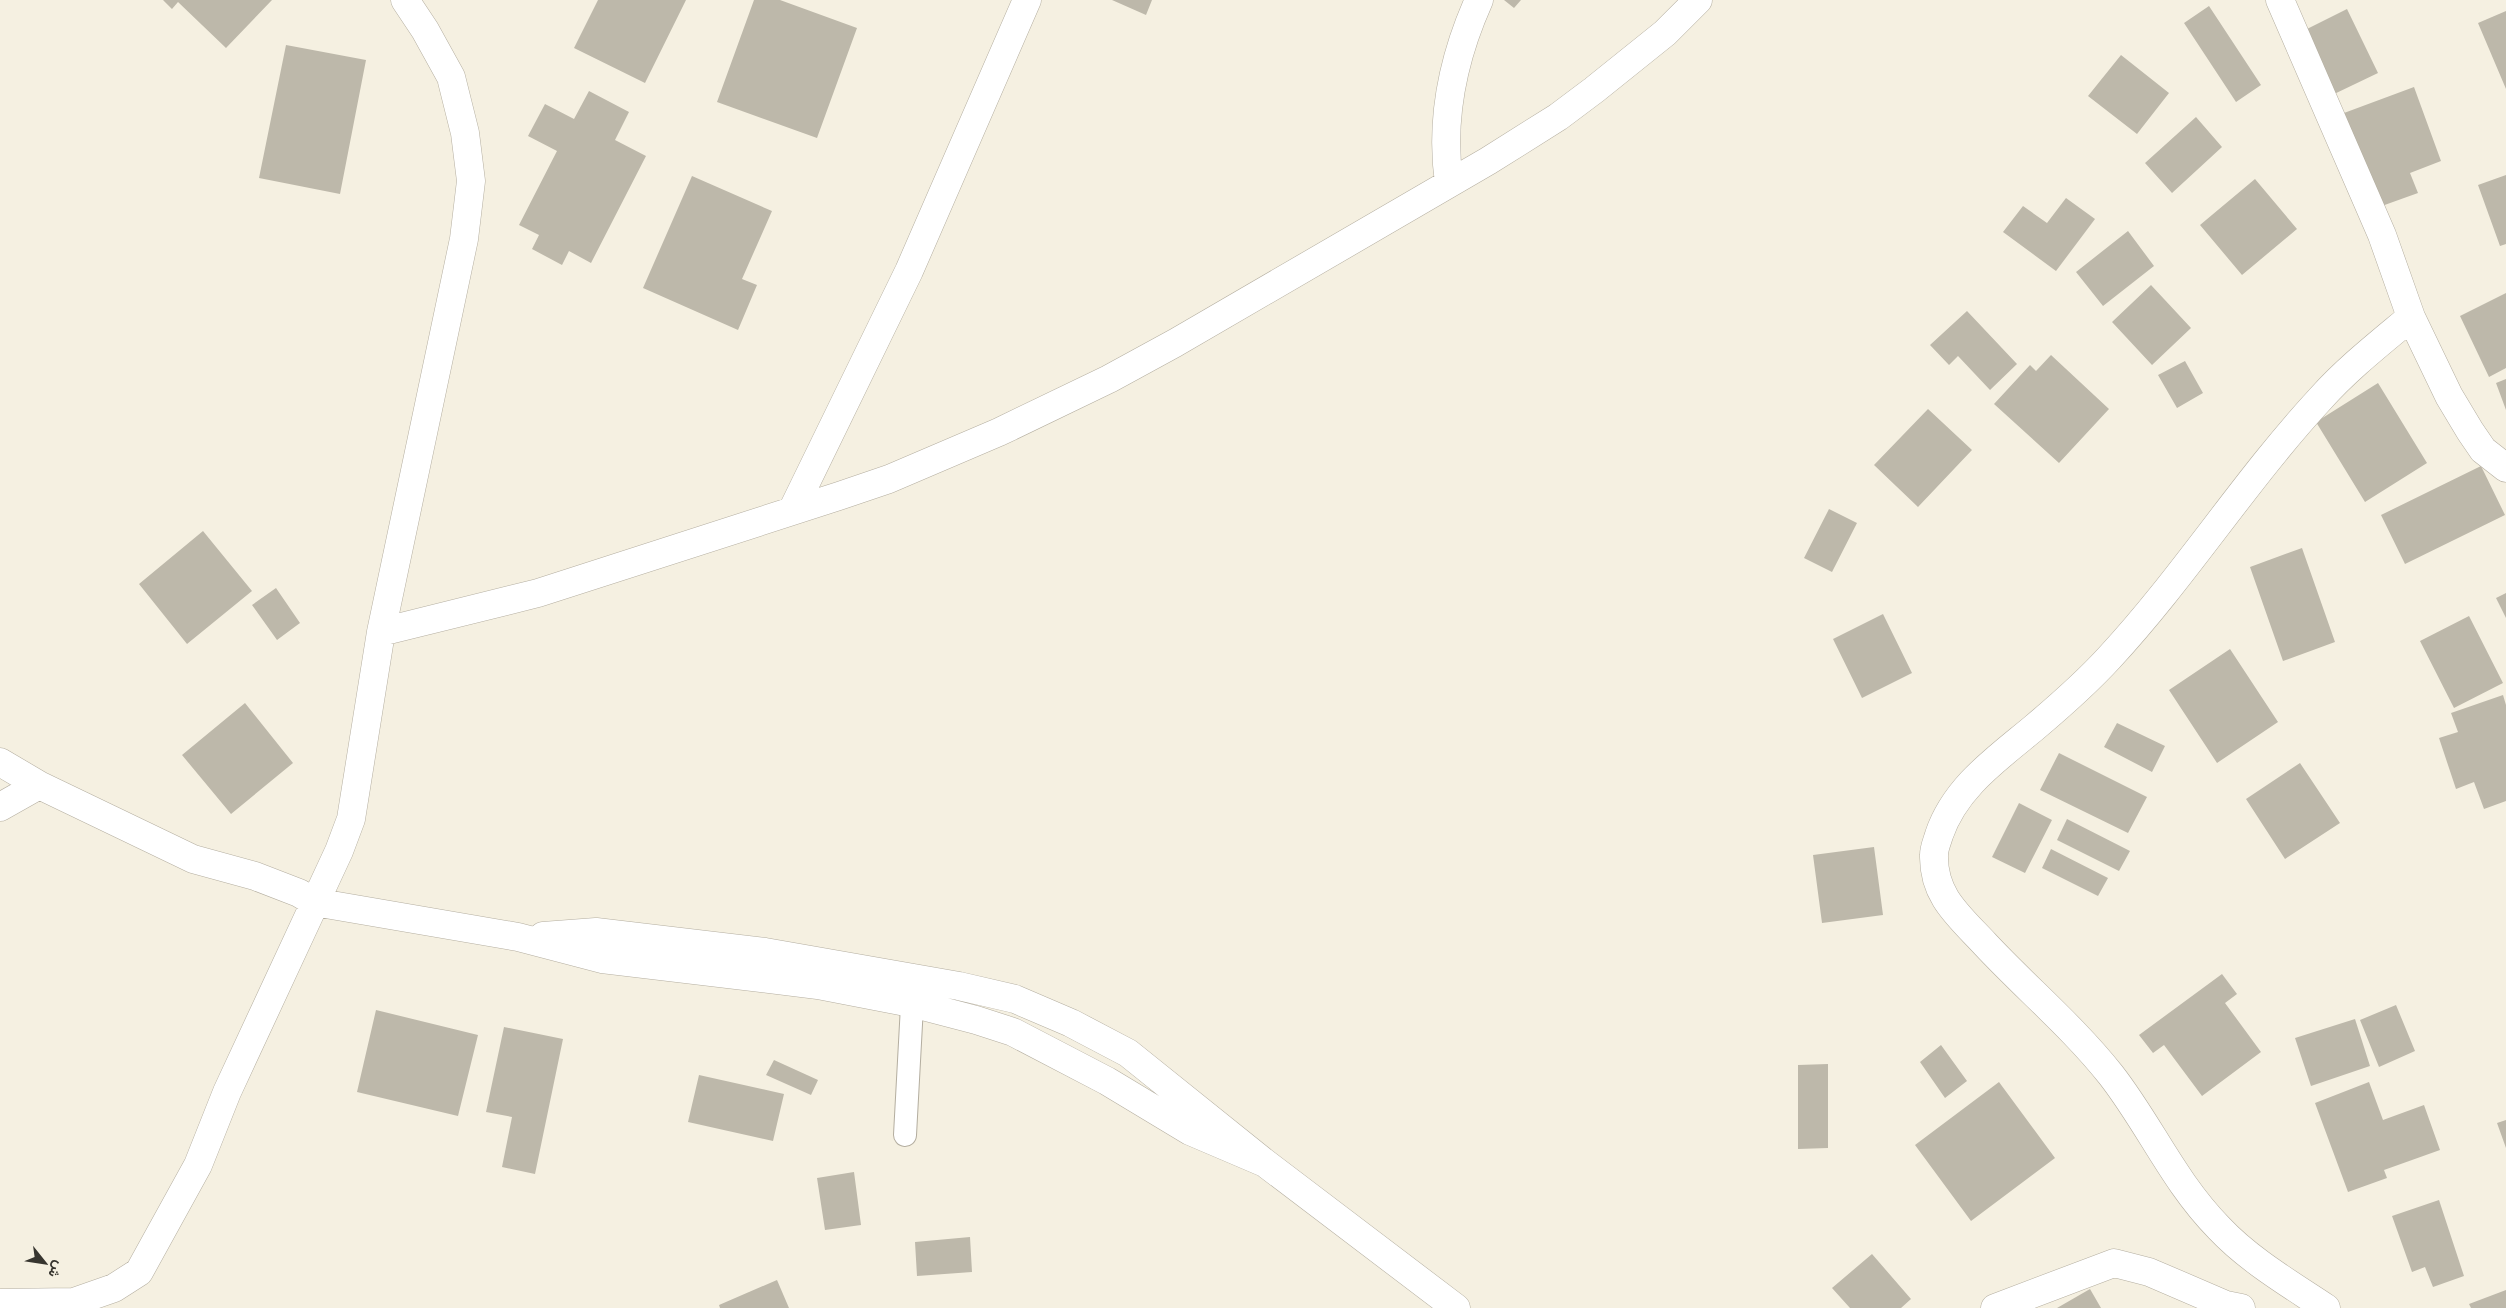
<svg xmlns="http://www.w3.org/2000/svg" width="2506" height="1308" viewBox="0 0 2506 1308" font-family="Mulish,Vazirmatn,sans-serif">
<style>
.building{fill:#bdb8aa}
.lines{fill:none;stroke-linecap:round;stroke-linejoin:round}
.service-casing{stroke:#b4aea0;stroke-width:24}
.minor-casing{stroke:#b4aea0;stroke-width:29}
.service{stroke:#fff;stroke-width:22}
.minor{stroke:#fff;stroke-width:28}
</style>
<rect width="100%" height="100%" fill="#f5f0e1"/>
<path class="building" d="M163,0H272L226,48L178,2L172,9Z
M598,0H686L645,83L574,48Z
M754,0H780L857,28L817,138L717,102Z
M1112,0H1152L1146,15Z
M1504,0H1521L1514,8Z
M2209,6L2261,85L2236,102L2184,23Z
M2347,9L2378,73L2330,96L2299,33Z
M2506,11V89L2478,23Z
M286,45L366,60L340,194L259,178Z
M2121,55L2169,93L2137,134L2088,96Z
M2414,87L2441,161L2410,173L2418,193L2379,207L2344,113Z
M589,91L629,112L615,140L646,156L591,263L569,251L562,265L532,249L539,235L519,225L557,151L528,136L545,104L574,119Z
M2196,117L2222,147L2172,193L2145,163Z
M2506,175V244L2500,246L2478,185Z
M692,176L772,211L742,279L757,285L738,330L643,288Z
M2255,179L2297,229L2242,275L2200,225Z
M2066,198L2095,219L2056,271L2003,232L2023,206L2047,223Z
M2128,231L2154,266L2103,306L2076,272Z
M2151,285L2191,328L2152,365L2112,322Z
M2506,293V368L2489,377L2460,316Z
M1967,311L2017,364L1990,390L1958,356L1949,365L1930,345Z
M2051,355L2109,409L2059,463L1994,404L2030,365L2036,371Z
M2185,361L2203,393L2177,408L2158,375Z
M2506,379V410L2496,383Z
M2378,383L2427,463L2365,502L2316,422Z
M1928,409L1972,450L1918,507L1874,465Z
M2481,466L2505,515L2405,564L2381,515Z
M1829,509L1857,523L1832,572L1804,558Z
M203,531L252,591L187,644L139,584Z
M2302,548L2335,642L2283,661L2250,567Z
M276,588L300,623L277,640L252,605Z
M2506,593V618L2496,598Z
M1883,614L1912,673L1862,698L1833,639Z
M2469,616L2503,683L2454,708L2420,641Z
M2230,649L2278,722L2217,763L2169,690Z
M2503,695L2506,705V801L2484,809L2474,782L2456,789L2439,738L2458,732L2451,713Z
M245,703L293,763L231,814L182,755Z
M2117,723L2165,746L2152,772L2104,747Z
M2059,753L2147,797L2128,833L2040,790Z
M2300,763L2340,823L2285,859L2246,799Z
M2019,803L2052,820L2025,873L1992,857Z
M2067,819L2130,851L2119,871L2057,840Z
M1874,847L1883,915L1822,923L1813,855Z
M2051,849L2108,878L2098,896L2042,868Z
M2222,974L2237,994L2225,1003L2261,1052L2202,1096L2164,1045L2153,1053L2139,1035Z
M2396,1005L2415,1051L2379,1067L2360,1020Z
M376,1010L478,1035L458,1116L357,1092Z
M2355,1019L2370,1066L2311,1086L2295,1038Z
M504,1027L563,1039L535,1174L502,1167L512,1117L486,1112Z
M1941,1045L1967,1081L1945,1098L1920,1062Z
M774,1060L818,1080L811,1095L766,1075Z
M1828,1064V1148L1798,1149V1065Z
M699,1075L784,1094L773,1141L688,1122Z
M1999,1082L2055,1158L1971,1221L1915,1145Z
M2369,1082L2383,1120L2424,1105L2440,1150L2384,1170L2387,1178L2348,1192L2315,1103Z
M2506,1120V1148L2497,1123Z
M854,1172L861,1225L825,1230L817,1178Z
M2439,1200L2464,1276L2433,1287L2425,1267L2412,1272L2392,1216Z
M970,1237L972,1272L917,1276L915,1242Z
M1872,1254L1911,1299L1901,1308H1850L1832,1288Z
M777,1280L789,1308H720L719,1305Z
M2090,1289L2101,1308H2057Z
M2506,1290V1308H2471L2469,1304Z"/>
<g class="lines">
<g class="service-casing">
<path id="service" d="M905,1135L913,987"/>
</g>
<g class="minor-casing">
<path id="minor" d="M2280,0L2382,235L2411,317L2449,396L2470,431L2483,450L2506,468
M1449,183C1440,120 1453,58 1479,0
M793,509L909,271L1027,0
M381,632L538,593L839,496L889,479L999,432L1109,379L1175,343L1488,161L1558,117L1594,90L1665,33L1698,0
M0,762L39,785L193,859L255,876L299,893L314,902L518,937L602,959L818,985L911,1003L976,1020L1013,1032L1107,1081L1190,1131L1265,1163
M0,807L39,785
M543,936L596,932L765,952L959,986L1015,999L1071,1023L1128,1053L1265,1163L1456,1308
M0,1303L74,1302L114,1288L139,1272L198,1165L227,1092L339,851L351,819L381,632L464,239L471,181L465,133L451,77L425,30L405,0
M1995,1308L2114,1263L2149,1272L2226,1305L2241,1308
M2326,1308C2290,1284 2249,1260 2219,1228C2173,1181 2150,1125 2111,1075C2073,1027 2026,988 1985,944C1959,916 1933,896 1934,855C1934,848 1937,842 1939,835C1955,787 1998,758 2035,727C2061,705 2086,683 2109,658C2185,576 2245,480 2321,398C2348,368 2380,343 2411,317"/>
</g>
<use href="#service" class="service"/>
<use href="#minor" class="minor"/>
</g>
<g transform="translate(45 1263) rotate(120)" stroke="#f5f0e1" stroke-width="4" paint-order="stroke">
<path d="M0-4L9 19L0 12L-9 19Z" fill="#37352f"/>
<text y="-8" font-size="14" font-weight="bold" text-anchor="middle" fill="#37352f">ش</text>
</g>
</svg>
